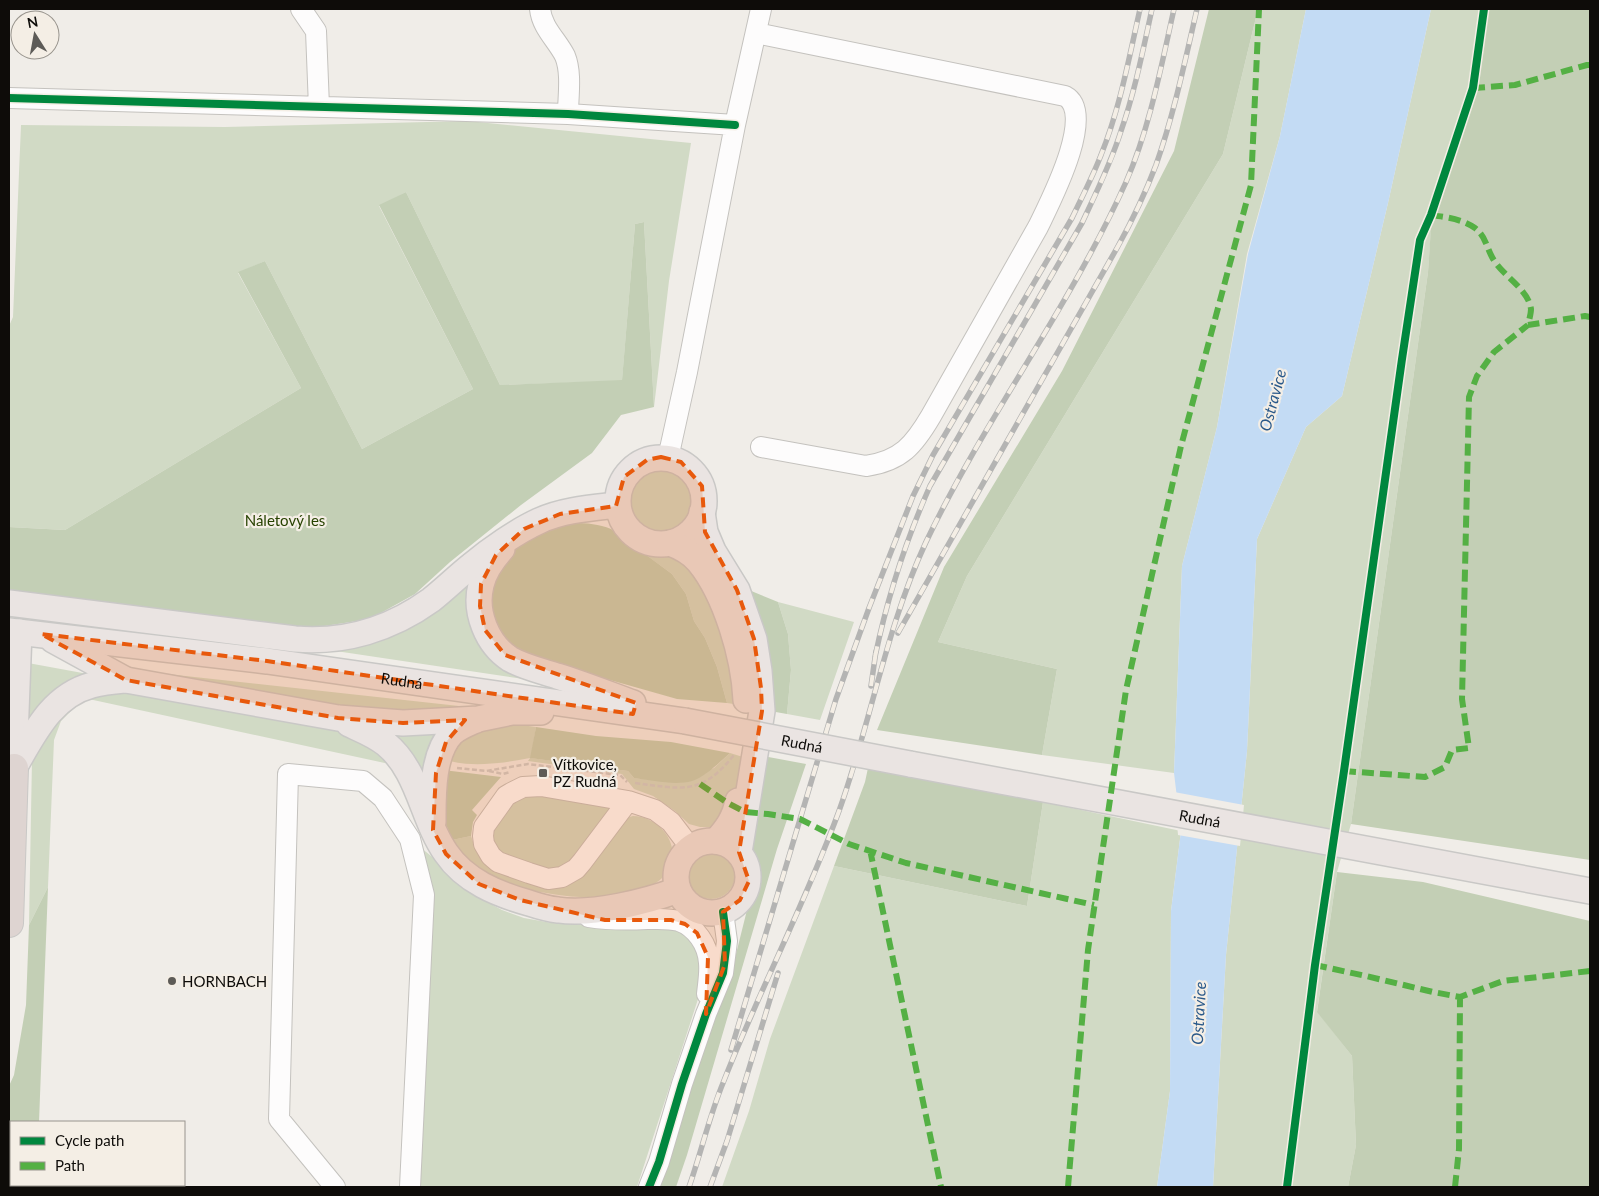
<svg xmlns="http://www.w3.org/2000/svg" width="1599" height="1196" viewBox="0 0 1599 1196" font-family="Lato,sans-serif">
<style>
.green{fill:#d1dac5}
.forest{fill:#c3cfb5}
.water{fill:#c3dbf4}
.pier{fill:#f0ede8}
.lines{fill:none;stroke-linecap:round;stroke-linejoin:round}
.minor-casing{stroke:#c4c2be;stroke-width:22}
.major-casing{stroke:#c9c8c6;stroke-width:28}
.highway-casing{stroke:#c9c8c6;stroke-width:30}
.path{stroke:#cecdcb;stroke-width:2.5;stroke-dasharray:5 2.5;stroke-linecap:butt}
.minor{stroke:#fdfcfc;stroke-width:20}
.major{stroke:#eae4e2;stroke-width:25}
.highway{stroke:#ded4d1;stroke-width:28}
.rail-casing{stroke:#b4b4b3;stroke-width:5.5}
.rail{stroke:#f4eee5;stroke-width:4;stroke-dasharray:11;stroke-linecap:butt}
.major-bridge-casing{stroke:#c9c8c6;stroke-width:28;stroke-linecap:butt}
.major-bridge{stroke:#eae4e2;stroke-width:25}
.quiet{stroke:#54b044;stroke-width:6;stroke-dasharray:12 6;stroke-linecap:butt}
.cycleway-casing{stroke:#f4eee5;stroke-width:11}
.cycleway{stroke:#00873e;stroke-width:8}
.marked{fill:#e8590c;fill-opacity:0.2;stroke:#e8590c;stroke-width:4;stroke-dasharray:10 6;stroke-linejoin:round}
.poi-dot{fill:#5d5b57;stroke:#f4eee5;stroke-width:2}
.labels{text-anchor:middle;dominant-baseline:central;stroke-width:4.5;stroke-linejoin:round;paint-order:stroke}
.park-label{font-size:15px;fill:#274200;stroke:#f4eee5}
.street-label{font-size:15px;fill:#0e0c09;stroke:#f4eee5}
.poi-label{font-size:15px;fill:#0e0c09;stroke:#f4eee5;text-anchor:start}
.water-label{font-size:16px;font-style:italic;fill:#2a598a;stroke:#f4eee5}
</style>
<rect width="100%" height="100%" fill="#f0ede8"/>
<path class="green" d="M1258,9H1306L1280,136L1247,254L1217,427L1182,566L1174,773L1042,755L1057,669L938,642L967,576L1223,154Z
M1431,9H1485L1473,88L1433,204L1428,272L1351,824L1337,872L1317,1011L1352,1056L1356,1145L1348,1187H1213L1226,955L1247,751L1257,539L1306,427L1342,396L1388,203Z
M468,121L691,143L669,281L654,407L644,222L635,224L622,381L500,385L406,192L379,206L473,389L362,449L265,261L238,273L301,388L65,530L9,527V326L13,317L21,125L225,127Z
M631 500a31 31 0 1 1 62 0a31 31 0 1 1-62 0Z
M642,552L678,558L687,562L719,612L740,705L727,703L717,667L705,638L694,621L686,594L672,574Z
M478,569L537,681L329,650Z
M778,602L854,622L820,720L787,714L791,670L788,634Z
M28,663L88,674L28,727Z
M149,672L459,706L466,710L377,715Z
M120,689L343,731L370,741L394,765L84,698Z
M71,702L73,709L61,721L54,740L48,887L29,925L32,759L40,736Z
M506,723L536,727L531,758L628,771L634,778L674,782L714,768L730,753L743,757L734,807L714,827H700L689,824L675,811L653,796L634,789L622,774L528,761L530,758C502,763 473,768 446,760L467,731Z
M448,729L426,790L388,732Z
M527,794L609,806L611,810L569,865L548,871L497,852C495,846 491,838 492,832C495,821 517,799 527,794Z
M1043,802L1181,831L1171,911L1170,1091L1157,1187H722L749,1111L770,1039L834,866L1027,906Z
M633,816C664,817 687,853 662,878C645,896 591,899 567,896C545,894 510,887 490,877C473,869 464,855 452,840L471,836C475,847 479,860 488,867C498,874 543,887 556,888C563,888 568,885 574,881L626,818Z
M410,839L436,860L456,882L478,897L502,910L524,918L552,923L574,924L665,927L687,935L701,954L699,996L637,1187H413L424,895Z
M687 875a24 24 0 1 1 48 0a24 24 0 1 1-48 0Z"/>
<path class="forest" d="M1209,9H1258L1223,154L967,576L938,642L1057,669L1042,755L877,730L944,567L1062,371L1174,151Z
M1486,9H1590V860L1351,824L1428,272L1432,212L1459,146L1483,48Z
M406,192L500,385L622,380L635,224L644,222L654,407L621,415L592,453L521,505L450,562L415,594L370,619L312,628L112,607L9,598V527L65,530L301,388L238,272L265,261L362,449L473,389L379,205Z
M574,523C587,523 599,524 611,529L672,574L686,594L694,621L705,638L717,667L727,703L677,699L543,661L519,653L494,629L490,589L512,552L535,536L561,526Z
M744,588L778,602L788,634L791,670L787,714L770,711Z
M536,727L596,736L671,742L730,753C720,762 705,777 692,781C674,786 652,780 634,778L628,771L530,758Z
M763,756L806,764L777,849L687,1155L676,1187H658L734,962L756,874L753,855L747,846Z
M868,768L1043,802L1027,906L834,866L865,782Z
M443,770L501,777L472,810L477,815L473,822L471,836L452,840L444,819Z
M1337,872L1423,882L1590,921V1187H1348L1356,1145L1352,1056L1317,1012Z
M48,887L39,1122H11V1185H37V1187H9V1086L14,1075L26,1005L29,925Z"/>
<path class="water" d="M1306,9H1431L1388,203L1342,396L1306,427L1257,539L1247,751L1226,955L1213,1187H1157L1170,1091L1171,911L1181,831L1174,773L1182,566L1217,427L1248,254L1280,136Z"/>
<path class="pier" d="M1174,792L1244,805L1240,846L1178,835Z"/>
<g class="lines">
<g class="minor-casing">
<path id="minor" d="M301,9L316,31L319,107
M540,9C542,28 557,40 565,56C572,73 568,97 568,114
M756,33L1065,96C1097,113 1049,204 1038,227L931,416C914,445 901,461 866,466L761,447
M9,98L568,114L735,125
M668,458L687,372L735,125L761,9
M628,801L582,862L576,869L562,877L548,879L529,873L498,862L491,856L484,844L483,836L484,827L506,796L511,793L523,787L541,786L628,801L655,810L671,822L690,847
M589,917C608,920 628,920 647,919C658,919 669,918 679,921C696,927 708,945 709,963C710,973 708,984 707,994
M335,1187L279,1119L288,774L363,781L383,798L410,839L424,895L410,1187
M649,1187L659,1162L682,1084L706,1014L723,973L727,941L723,912"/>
</g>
<g class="major-casing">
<g id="major">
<circle cx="661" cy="501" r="43"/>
<path d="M702,512L705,532L713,551L737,590L754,639L759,671L762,711L739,852"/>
<path d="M670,543C681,547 691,552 699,562C726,595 744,657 746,700"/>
<path d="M502,549C493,559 484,572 481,585C474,612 487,644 510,659C524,667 542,671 557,676C583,684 608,694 633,703"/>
<path d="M9,603L295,639C344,643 391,629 431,600C445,589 458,576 472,565C490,550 517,531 539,521C563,510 591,508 617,505"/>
<path id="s1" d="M9,631L267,661L685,721"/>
<path d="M53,640L126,680L338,718L403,723L478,719L512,712H541"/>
<path d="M349,724C362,730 375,735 386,744C419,771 422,819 446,853C465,881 497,894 529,903C538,906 548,909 558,910C593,915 645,902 678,890"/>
<path id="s2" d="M910,764L1590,891"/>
<path d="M14,765L19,632"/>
<path d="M14,768C34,734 51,696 92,685C103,682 115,681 126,680"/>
<path d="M433,822C433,795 432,754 452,733C459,727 467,724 476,720"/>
<circle cx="712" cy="877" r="36"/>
<path d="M716,841C727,829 735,818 738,801"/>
</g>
</g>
<g class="highway-casing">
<path id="highway" d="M9,923L14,768"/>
</g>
<path class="path" d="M457,768L486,771L528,764L620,775L627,782
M489,771L503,774L510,772
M635,783C682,789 701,796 734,755"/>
<use href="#minor" class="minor"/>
<use href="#major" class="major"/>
<use href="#highway" class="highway"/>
<g class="rail-casing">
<path id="rail" d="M898,633L1117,248C1132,221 1145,194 1156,165C1174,114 1185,61 1197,9
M875,657C887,599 906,540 930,486L1082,223C1096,193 1111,163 1121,131C1135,91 1143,50 1152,9
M871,686L876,651
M731,1050L836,699L869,608L913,496L933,455L1072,218C1082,197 1093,176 1101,155C1120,108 1129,58 1140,9
M689,1187C701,1153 709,1117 723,1083C759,991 805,904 839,811C871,722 886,628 926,542C985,418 1070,307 1126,182C1150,127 1161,67 1174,9
M710,1187L727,1141L778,973"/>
</g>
<use href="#rail" class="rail"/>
<g class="major-bridge-casing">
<g id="major-bridge">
<path id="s3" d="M685,721L910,764"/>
</g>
</g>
<use href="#major-bridge" class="major-bridge"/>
<path class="quiet" d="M1473,88L1515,85L1587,65H1590
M1431,215C1446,217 1462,219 1475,228C1486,237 1486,246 1492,257C1502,276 1528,288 1531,309C1531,314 1529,320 1528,325L1585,316L1590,317
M1344,771L1425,777L1445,767L1452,750L1469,748L1462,699L1469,397L1477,376L1494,352L1528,325
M700,784L726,802L745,812L768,814L800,819L849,844L906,863L1094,905
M870,850L941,1187
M1315,965L1366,976L1433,992L1460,997L1503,981L1590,971
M1068,1187L1088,950L1126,690L1181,446L1251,185L1259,9
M1455,1187L1459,1149L1460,997"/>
<g class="cycleway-casing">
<path id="cycleway" d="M9,98L568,114L735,125
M649,1187L659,1162L682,1084L706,1014L723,973L727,941L723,912
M1287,1187L1315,965L1344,771L1402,359L1420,240L1431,215L1473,88L1484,9"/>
</g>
<use href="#cycleway" class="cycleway"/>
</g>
<path class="marked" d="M661,457L681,462L702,486L705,532L737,590L754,639L761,688L762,711L739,852L749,881L740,900L723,912L725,964L706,1014L708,957L697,933L685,924L671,920H605L520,900L479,884L446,854L433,830L436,773L446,742L465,720L403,723L338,718L126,680L41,634L267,661L633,714L636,703L505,655L485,630L480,606L481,584L496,555L524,529L560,514L616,506L624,477L647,460Z"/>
<g class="poi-dot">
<rect x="538" y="768" width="10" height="10" rx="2.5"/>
<circle cx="172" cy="981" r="5"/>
</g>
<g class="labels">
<g class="park-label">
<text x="285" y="520">Náletový les</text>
</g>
<g class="street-label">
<text stroke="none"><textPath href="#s1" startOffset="396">Rudná</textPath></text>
<text stroke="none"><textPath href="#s3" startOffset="119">Rudná</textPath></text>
<text stroke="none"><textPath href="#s2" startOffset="295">Rudná</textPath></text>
</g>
<g class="poi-label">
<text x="553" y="764">Vítkovice,<tspan x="553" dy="17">PZ Rudná</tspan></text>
<text x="182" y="981">HORNBACH</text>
</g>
<g class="water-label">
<text transform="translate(1272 400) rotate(-75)">Ostravice</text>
<text transform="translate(1198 1013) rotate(-87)">Ostravice</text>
</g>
</g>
<rect width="1599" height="1196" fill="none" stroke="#0e0c09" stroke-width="20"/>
<rect x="10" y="1121" width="175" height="65" fill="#f4eee5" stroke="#98948d"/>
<rect x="20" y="1137" width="25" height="8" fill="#00873e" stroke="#98948d"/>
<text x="55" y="1146" font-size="15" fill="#0e0c09">Cycle path</text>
<rect x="20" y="1162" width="25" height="8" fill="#54b044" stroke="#98948d"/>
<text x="55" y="1171" font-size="15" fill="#0e0c09">Path</text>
<g transform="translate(35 35) rotate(349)"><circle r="24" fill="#f4eee5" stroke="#98948d"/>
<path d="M0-4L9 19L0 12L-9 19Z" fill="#5d5b57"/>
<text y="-8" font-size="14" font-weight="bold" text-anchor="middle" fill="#0e0c09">N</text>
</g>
</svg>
